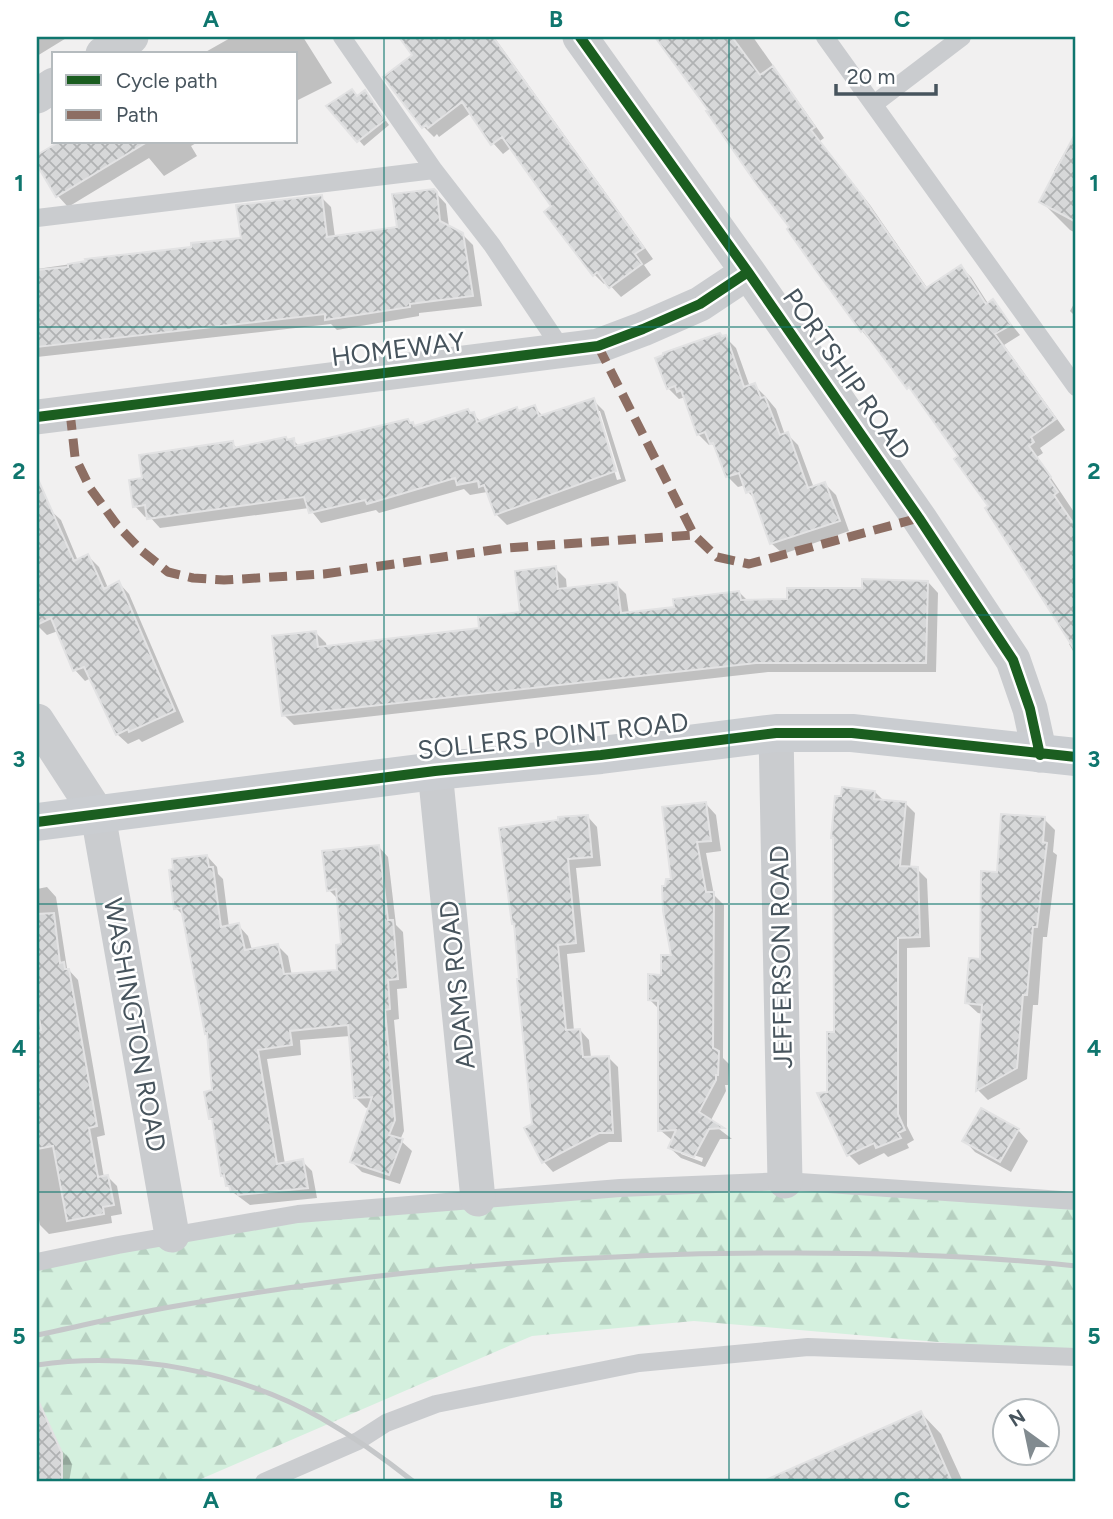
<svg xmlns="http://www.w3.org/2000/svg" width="1113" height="1519" viewBox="0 0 1113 1519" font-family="Figtree,sans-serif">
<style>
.forest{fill:url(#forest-firs)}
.shadow{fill:#0003;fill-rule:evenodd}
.building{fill:url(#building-cross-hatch);stroke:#e2e2e3;stroke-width:2}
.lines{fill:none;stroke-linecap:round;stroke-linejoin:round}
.lane{stroke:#cacccf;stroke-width:18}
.street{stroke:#cacccf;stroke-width:35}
.secondary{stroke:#cacdd1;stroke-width:38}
.rail{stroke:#c5c7c9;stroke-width:5}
.quiet{stroke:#8d6e63;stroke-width:9;stroke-dasharray:18 9;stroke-linecap:butt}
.cycleway-casing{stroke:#fff;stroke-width:15}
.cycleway{stroke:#1b5e20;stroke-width:10}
.grid{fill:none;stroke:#0f766e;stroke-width:2;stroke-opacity:0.55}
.labels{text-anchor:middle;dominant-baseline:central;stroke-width:5;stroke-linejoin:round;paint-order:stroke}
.street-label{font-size:26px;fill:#47545d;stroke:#fff}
.neatline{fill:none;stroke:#0f766e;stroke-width:2.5}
.grid-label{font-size:23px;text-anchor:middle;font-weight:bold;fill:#0f766e}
</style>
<defs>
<pattern id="forest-firs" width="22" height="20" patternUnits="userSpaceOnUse" patternTransform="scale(1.75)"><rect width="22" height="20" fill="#d4f0de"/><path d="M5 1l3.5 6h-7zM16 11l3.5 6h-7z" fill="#b7d0c1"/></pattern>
<pattern id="building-cross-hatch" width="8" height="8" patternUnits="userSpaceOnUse" patternTransform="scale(1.75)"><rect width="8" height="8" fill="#d7d8d9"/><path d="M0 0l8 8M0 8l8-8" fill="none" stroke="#b0b2b3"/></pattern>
</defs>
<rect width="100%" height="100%" fill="#f1f0f0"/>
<path class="forest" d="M725,1186L1076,1203V1354L694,1321L532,1336L194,1482H37V1267L308,1217Z"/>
<path class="shadow" d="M37,37H68L37,56Z
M232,37H303L332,83L296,101V54H202Z
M401,37H494L653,259L644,265L651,275L621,297L607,282L604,284L594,274L553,207L512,147L503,154L493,143L471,113L439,137L437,134L434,137L424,127L415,55Z
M657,37H753L824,138L820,141L870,205L928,289L961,267L971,277L989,305L993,302L1020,335L1004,345L1065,430L1040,448L1043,453L1037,457L1076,515V656L1069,644L1072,642L961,456L919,398L862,331Z
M352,91L358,97H369L389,125L364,146L329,106Z
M1076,138V233L1070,230L1042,202L1057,173L1054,171L1066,150L1069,152Z
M62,142H198L191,146L197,156L164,176L149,158L68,207L58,196L37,162V157Z
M434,191L446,204L449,227L462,234L473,245L482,306L419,313V316L337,330L331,324L37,357V269L243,239L321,197L331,207L335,237L399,228Z
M1076,300V317L1070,311Z
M725,337L736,348L750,387L754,385L765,396L776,409L785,435L787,434L798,445L814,488L825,484L836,495L849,531L783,554L772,544L756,500L748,492L745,485L738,487L727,476L717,449L712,444L709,445L698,434L685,397L679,399L668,388Z
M593,400L604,411L626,481L507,525L496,514L487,492L470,495L464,489L379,513L376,510L321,523L309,508L160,528L149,516L145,517L135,506L144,480L232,443L238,449L293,440L299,446L408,421L416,427L473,414L481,422L517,409L520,412L534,407L544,417ZM596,411H600L621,479L617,480Z
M50,510L61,520L78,561L88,556L99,567L108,588L119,583L129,594L184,722L142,742L139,739L128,744L117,734L91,678L85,681L75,670L58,631L47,635L37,625V515Z
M555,568L566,579L567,590L616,584L626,594L629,614L676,609L739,592L748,601H789L928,582L938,593L936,672H768L294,725L284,715L316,633L326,643L327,648L481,629L522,614Z
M875,792L884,801L905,803L915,813L910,868L917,869L927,879L930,947L907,948V1126L914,1140L907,1144L909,1148L888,1157L884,1153L859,1165L849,1155L828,1094Z
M706,804L716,815L721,851L706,853L714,895L724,905L723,1058L729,1064L728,1085H725L726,1091L710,1122L732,1139H720L705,1167L681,1158L670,1148L673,1141L660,1130V1010L650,1000L673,957V881ZM681,1151L703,1158L702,1162L681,1154Z
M588,817L597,827L601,866L576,868L585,952L567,954L574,1031L580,1030L589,1040L591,1058L608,1057L618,1067L622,1142H609L553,1172L544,1162L534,1125L516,926Z
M1044,819L1055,830L1053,852L1057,855L1047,937H1043L1038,1005H1033L1027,1079L988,1100L978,1090L983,1014L978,1013L967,1003L981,961L998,873Z
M378,846L388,857L396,925L403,932L407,988L397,989L399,1019L394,1020L404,1131L400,1140L412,1151L400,1184L362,1172L352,1162L370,1107L366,1108L356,1098L350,1036L300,1040L301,1055L267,1059L285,1164L302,1161L312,1171L317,1198L250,1205L234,1193L246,1190H234V1193L222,1175L214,1121L211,1118L214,1092L209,1035L206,1033L185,917L176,908L207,856L217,867L218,874L223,879L229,927L238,925L248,936L252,950L277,945L288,956L292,976L339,972L343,946L339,900L329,890Z
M47,887L56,897L67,968L78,980L105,1135L97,1137L104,1178L108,1177L117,1186L122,1214L111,1216L112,1223L49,1234L40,1225L37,1209V889Z
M1018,1130L1028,1141L1011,1172L975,1152L965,1141Z
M921,1413L941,1434L963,1482H765Z
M37,1437L52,1441L69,1458L72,1465L69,1482H37Z"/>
<path class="building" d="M399,37H493L644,248L635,254L642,264L609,288L597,272L593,276L544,212L551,206L502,137L491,145L462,102L428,128L426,125L422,128L383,77L412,55Z
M655,37H732L760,75L773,66L815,127L811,130L860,193L926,288L961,265L986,304L993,299L1011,325L995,334L1056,419L1031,437L1034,442L1029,446L1051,477L1049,479L1058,492L1054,495L1076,527V652L985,508L988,506L954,459L958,456L909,387L907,389L863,330L861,332L815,269L787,229L789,227L755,182L706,111L708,110Z
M352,89L357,96L365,90L385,120L357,142L326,106Z
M1076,132V222L1039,202Z
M59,142H147L56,197L37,165V155Z
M434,189L437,192L440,221L463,233L473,296L410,304V307L325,320V314L37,347V270L68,267V264L86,261L85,259L191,247V243L241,238L236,205L322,195L327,237L397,227L392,194Z
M720,333L722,336L726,335L744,387L755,383L761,398L765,397L780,435L788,432L808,488L825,482L840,521L770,544L751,491L746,493L739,473L726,477L713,443L710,444L705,432L697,435L681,390L677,392L675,386L667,389L655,358L663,355V353Z
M594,398L616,471L495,515L484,485L479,487L478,481L457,485L455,478L367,504L365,500L309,513L304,497L147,519L145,505L133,507L129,480L142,478L139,455L233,441L234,448L286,437L287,440L294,438L295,446L408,419L410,423L413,422L414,426L468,409L470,413L474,412L477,422L517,407L518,411L535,405L539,416Z
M37,477L74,561L88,554L104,589L119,581L175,711L129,732L128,729L116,735L84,667L73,671L51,618L37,625Z
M556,566L558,589L617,582L621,613L674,607L673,599L739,591L741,600L787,599V588H862V579L928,581L926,663H756L282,716L272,636L316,631L318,647L479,628L478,617L520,612L515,571Z
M842,787L875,791L874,799L906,802L900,866L918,867L920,937L898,938V1114L905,1130L898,1133L901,1138L876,1148L874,1143L847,1156L817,1093L827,1092V1032H834L833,838H831L835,796H841Z
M706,802L711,841L697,842L706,892H714L713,1048L719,1051L718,1075H716V1080L699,1112L724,1128L709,1129L694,1157L668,1148L676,1130L658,1131V1001L648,1000V974L661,975V955H671L663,911L662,886H665L666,879H671L662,807Z
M1001,814L1045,817L1043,842L1047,843L1037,927H1033L1027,995H1023L1017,1068L976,1091L982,1005L965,1003L969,958L980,959L981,871L997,872Z
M588,815L592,857L568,859L576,943L558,945L566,1030L580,1029L583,1057L609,1056L613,1133H599L542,1163L524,1128L532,1124L517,979H519L514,924H512L499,828L558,820V817Z
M379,845L388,920H393L398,979L388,980L390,1009L385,1010L395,1120L389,1135L403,1139L389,1175L350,1162L372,1097L354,1098L348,1025L290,1031L292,1045L258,1050L277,1164L303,1159L308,1188L238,1195L237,1191L231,1192L229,1186H226L224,1175L221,1176L212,1119H209L204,1092L212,1090L207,1033L205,1034L181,908L174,909L169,870L173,869L172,859L207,855L209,867H213L221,927L239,923L245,950L278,944L284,974L337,970L336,945L341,944L336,889L327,891L322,851Z
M54,913L60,963L64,962L65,969H69L97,1126L89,1128L98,1177L108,1175L114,1205L103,1207L104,1214L67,1221L53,1146L37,1149V1031L41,1030L37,1003V914Z
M981,1108L1019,1129L1000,1162L962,1141Z
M37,1398L62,1453V1482H37Z
M921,1411L952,1482H761Z"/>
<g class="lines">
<path class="lane" d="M342,37L434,170
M825,37L1076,387
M874,104L962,37
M37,218L434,170L492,245L563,351
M37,1262L118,1245L298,1214L620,1188L785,1181L1076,1201
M264,1482L358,1441L386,1423L436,1404L639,1363L808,1347L1076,1357"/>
<path class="street" d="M580,37L748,272L919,518L1013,660L1030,709L1040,755
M103,54L131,37
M37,96L54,85
M37,417L598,346L643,329L700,304L748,272
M37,721L98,815L172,1235
M776,733L785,1181
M435,771L478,1199"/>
<path class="secondary" d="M37,822L435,771L601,755L776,733H852L1076,757"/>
<path class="rail" d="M37,1335C85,1325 133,1313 182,1305C384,1269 591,1252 797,1253C890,1253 983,1256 1076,1266
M37,1365C133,1351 237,1371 321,1418C354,1437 385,1459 414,1482"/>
<path class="quiet" d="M598,346L694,535
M70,412L75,457L90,488L117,525L142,551L168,572L193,578L224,580L324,574L506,548L694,535L717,557L749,564L919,518"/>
<g class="cycleway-casing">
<path id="cycleway" d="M580,37L748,272L919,518L1013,660L1030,709L1040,755
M37,417L598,346L643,329L700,304L748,272
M37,822L435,771L601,755L776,733H852L1076,757"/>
</g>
<use href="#cycleway" class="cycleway"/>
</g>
<path class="grid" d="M384,37V1482M729,37V1482M37,327H1076M37,615H1076M37,904H1076M37,1192H1076"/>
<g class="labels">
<g class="street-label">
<text transform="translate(398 349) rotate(-7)">HOMEWAY</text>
<text transform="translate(847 374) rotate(55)">PORTSHIP ROAD</text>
<text transform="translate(553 736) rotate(-6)">SOLLERS POINT ROAD</text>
<text transform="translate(781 957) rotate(-91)">JEFFERSON ROAD</text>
<text transform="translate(457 985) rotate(-96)">ADAMS ROAD</text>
<text transform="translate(135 1025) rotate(80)">WASHINGTON ROAD</text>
</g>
</g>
<rect width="1113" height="1519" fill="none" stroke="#ffffff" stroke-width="77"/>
<rect x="52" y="52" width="245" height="91" fill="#ffffff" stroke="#b5bbbe" stroke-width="2"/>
<rect x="66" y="75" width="35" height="10" fill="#1b5e20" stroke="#b5bbbe" stroke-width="2"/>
<text x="116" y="88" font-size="21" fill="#47545d">Cycle path</text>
<rect x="66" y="110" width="35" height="10" fill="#8d6e63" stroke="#b5bbbe" stroke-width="2"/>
<text x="116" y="122" font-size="21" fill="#47545d">Path</text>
<g transform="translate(1026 1432) rotate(327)"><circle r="33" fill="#ffffff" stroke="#b5bbbe" stroke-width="2"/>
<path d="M0-5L12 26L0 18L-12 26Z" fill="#828b90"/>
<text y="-10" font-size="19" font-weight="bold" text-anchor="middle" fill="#47545d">N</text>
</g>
<path d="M836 84v10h100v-10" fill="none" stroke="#47545d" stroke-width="3.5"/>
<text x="847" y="84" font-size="21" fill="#47545d" stroke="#ffffff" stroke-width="5" paint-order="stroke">20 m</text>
<rect x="38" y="38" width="1036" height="1442" class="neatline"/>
<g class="grid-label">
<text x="211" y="27">A</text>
<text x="556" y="27">B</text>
<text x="902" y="27">C</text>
<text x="19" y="191">1</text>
<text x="1094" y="191">1</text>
<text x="19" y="479">2</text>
<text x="1094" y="479">2</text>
<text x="19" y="767">3</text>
<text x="1094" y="767">3</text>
<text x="19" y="1056">4</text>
<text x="1094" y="1056">4</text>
<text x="19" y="1344">5</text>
<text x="1094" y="1344">5</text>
<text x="211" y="1508">A</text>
<text x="556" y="1508">B</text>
<text x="902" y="1508">C</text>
</g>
</svg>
